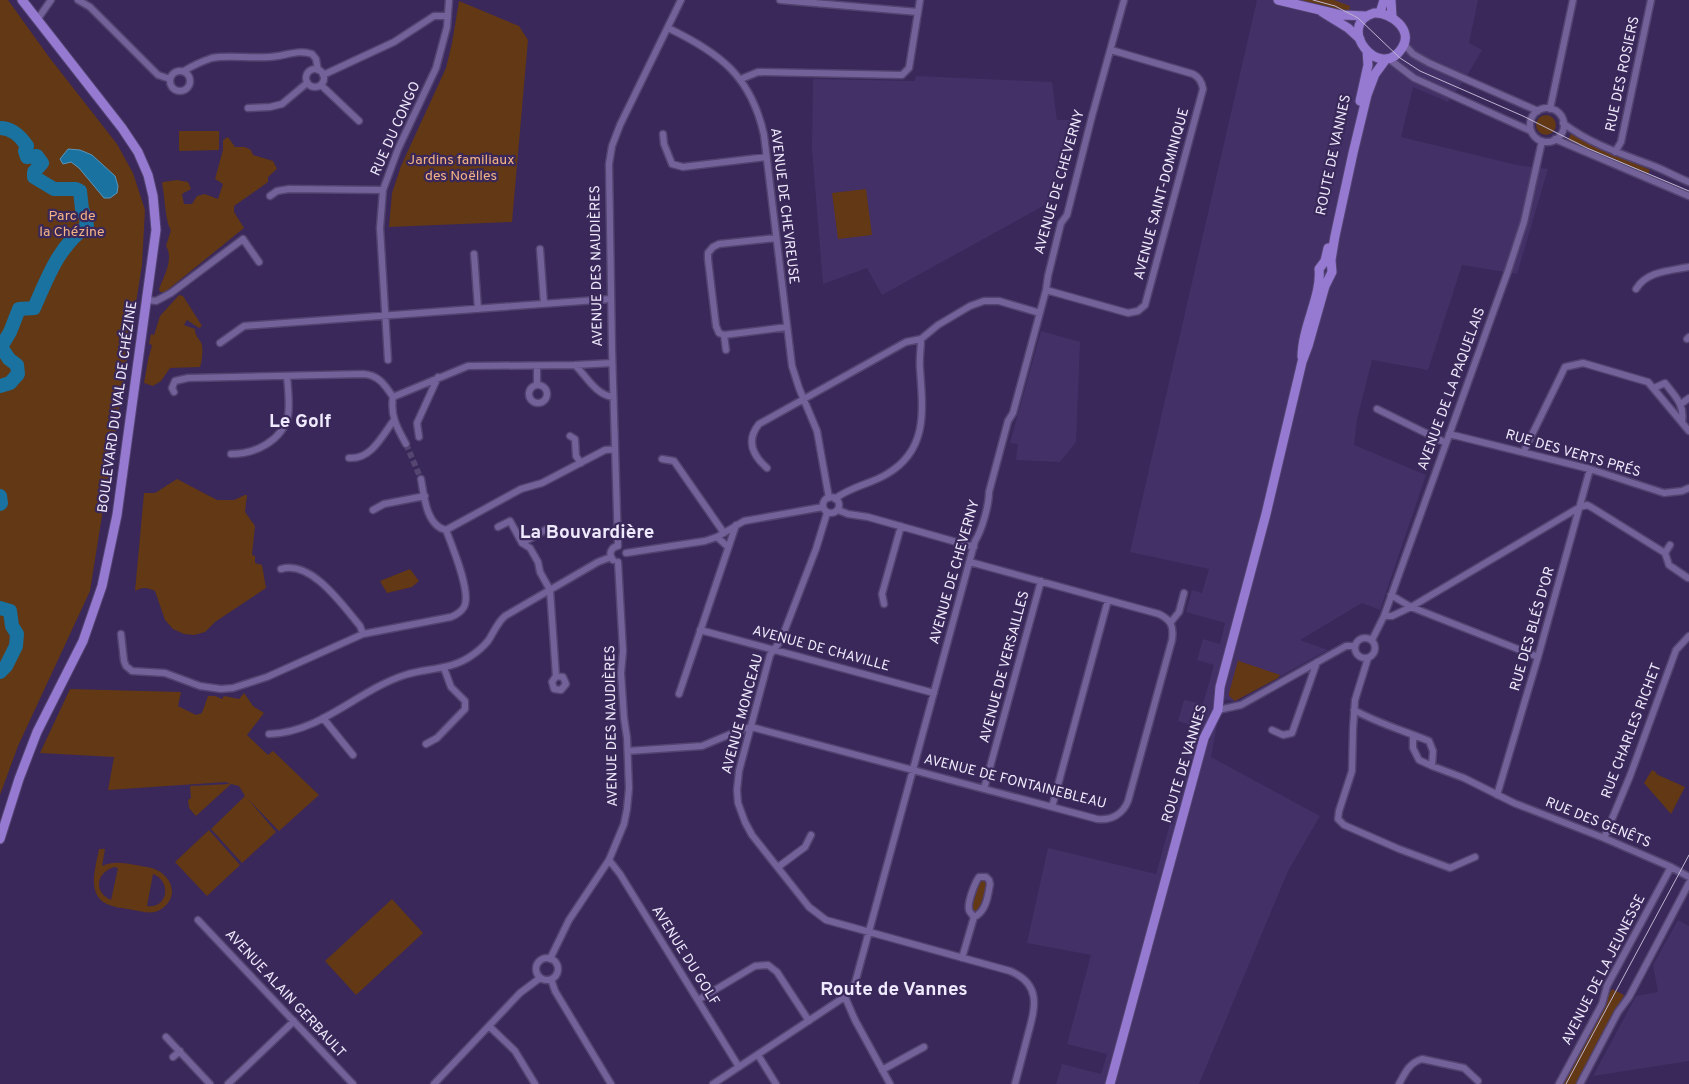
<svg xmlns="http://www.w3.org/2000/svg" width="1689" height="1084" viewBox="0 0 1689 1084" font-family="Overpass,sans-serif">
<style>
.built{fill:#433067}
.green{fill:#623815;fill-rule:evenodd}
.water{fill:#1972a0;stroke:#5996bc}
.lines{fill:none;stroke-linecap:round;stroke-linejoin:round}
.river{stroke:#1972a0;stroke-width:14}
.street-tunnel{stroke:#544571;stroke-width:6;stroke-dasharray:6 3;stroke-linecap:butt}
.street-casing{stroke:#524370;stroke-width:9}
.secondary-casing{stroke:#524370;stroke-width:11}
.street{stroke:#736299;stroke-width:6}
.secondary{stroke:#967ad2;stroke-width:9}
.tram{stroke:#beb6d1;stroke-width:1}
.labels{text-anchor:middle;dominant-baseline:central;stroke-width:4.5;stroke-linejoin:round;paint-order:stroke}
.street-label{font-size:14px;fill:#eee9fc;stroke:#392859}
.park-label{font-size:14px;fill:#f4b384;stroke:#392859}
.district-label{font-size:19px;font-weight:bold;fill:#eee9fc;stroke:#392859}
</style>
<rect width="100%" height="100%" fill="#392859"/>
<path class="built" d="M1257,0H1478L1469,43L1482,50L1465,79L1448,102L1413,87L1401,137L1517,165L1548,169L1517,274L1462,265L1428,370L1372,360L1357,419L1354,445L1426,475L1380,610L1362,603L1300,640L1328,650L1235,701L1222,699L1211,757L1320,816L1288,871L1199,1084H1056L1062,1064L1101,1074L1107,1054L1067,1044L1091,955L1027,943L1048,848L1156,874L1197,727L1178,721L1184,700L1203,704L1214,665L1197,660L1203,639L1220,644L1225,623L1186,612L1192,590L1202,593L1209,569L1130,552Z
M916,76L1052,82L1057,120H1077L1054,200L882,295L867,268L823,284L812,149L813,79L915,81Z
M1041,331L1080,342L1076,442L1060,462L1016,460L1018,444L1010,443Z
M1678,920L1689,926V1061L1593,1076L1636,996L1658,992L1653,965Z"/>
<path class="green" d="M0,0H8L49,57L117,144L133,173L145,210L142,265L90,591L18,746L0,795Z
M1301,0H1334L1350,6L1349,12Z
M459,1L519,26L528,40L512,222L389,227L392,193L401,166L446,68L452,43Z
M1536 125a10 10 0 1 1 20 0a10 10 0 1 1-20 0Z
M179,131H219V150L179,151Z
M1571,134L1650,170L1647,176L1568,140Z
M228,137L235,147H245L251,150L253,155L273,161L277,169L268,177V182L234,206V212L244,228L165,292H160L159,289C164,276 174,259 166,246L171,230C165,222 165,196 162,183L163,182L177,180L188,182L191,189L182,194L184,204H192L197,196L205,194L218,199L223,184L215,179L223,150V140Z
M866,189L872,235L838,239L832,193Z
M179,295L183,296L202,326L199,328L187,320L184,325L195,329C195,337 200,339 202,345C203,351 202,362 200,367L170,368L161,381L153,386L144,383L148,360L152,345L149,344L151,334L154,335L160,316Z
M177,479L217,500H234L245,495H247L245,512L255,526L252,555L255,556V563L262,565L266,588L215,622L205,632L194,635L184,634L173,629L165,620L155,591C147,587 142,587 135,591L144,493H155Z
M410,569L419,581L412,587L387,593L380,581Z
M1238,660L1239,661L1280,675L1278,678L1235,701L1229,696V693Z
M70,689L181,692L178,706L196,715L202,713L208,696H215L222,699L224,696L239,699L244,693L253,706L264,713L247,735L268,755L273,751L319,795L279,831L247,798L276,832L242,863L211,829L245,796L239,786L231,784L196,816L189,808L188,800L191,798L190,786L230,784L226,782L108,790L114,757L40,753Z
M1652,770L1657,773L1656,774L1685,787L1671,814L1644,783Z
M209,830L240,865L207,896L175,862Z
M99,849H105L102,866C116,859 133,865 147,867C168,870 182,893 163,908C154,915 144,912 133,910C125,908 115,908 107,904C86,895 96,866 99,849ZM114,867L118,868L111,900C93,892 96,873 114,867ZM153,874C172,881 168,909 147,906Z
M984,880L987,885L981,909L975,913L972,907L979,883Z
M392,899L423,933L356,995L325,961Z
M1612,989L1624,995L1577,1084H1561Z"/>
<path class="water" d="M68,149L80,150L92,155L115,176L118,186L117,193L110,198H104L79,168L71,162L63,164L60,159Z"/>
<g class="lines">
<path class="river" d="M0,128C12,128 21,137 27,146L25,151L27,157L37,156L42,163L34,172V177L54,189H76L80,191L82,209L86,218L87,226C58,247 48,277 34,308L19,309L10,332L1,347L9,359L17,365L18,374L10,383L0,386
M0,496L1,503L0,504
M0,608L10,611L12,626L17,634L16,646L6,666L0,672"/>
<path class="street-tunnel" d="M406,444L421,479"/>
<g class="street-casing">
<path id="street" d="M78,0L90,7L158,75L170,79
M780,0L918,12
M37,20L51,0
M668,28C720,53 751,76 764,135L792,366L799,388L817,431L829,498
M1404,44L1413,54L1429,63L1538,111
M1389,59L1414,78L1531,131
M306 78a9 9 0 1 1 18 0a9 9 0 1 1-18 0Z
M170 81a10 10 0 1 1 20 0a10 10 0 1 1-20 0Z
M184,71C192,66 203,61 212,58C230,54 258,60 278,56C290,54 300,50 312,54L316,59L318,70
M323,75L394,42L434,16H448
M741,79L758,72L902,75L909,68L920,0
M321,85L359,121
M248,108L270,107L282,104L307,83
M1530 125a17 17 0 1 1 34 0a17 17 0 1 1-34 0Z
M1550,109L1573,0
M1563,123C1590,144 1622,154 1654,166C1666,171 1677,177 1689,182
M663,134L664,144L672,164L683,167L766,157
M1555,139L1689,196
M1615,152L1621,142L1651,0
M270,196L277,191L289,189L383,190
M776,238L719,244L713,247L708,253V259L716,326L719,333L724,335L787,327
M540,249L544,304
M474,254L478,309
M1636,289C1647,271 1669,271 1689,267
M1046,290L1128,313L1138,311L1145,305L1203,89C1202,82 1199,77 1193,74L1111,50
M147,300L156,301L171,293L243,239L259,262
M724,335L726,350
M1687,339L1689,337
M220,343L244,326L610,299
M388,360L380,228L383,190L398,149L436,68L447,27L449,0
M575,365C586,376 596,395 613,397
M537,385V366
M529 394a9 9 0 1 1 18 0a9 9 0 1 1-18 0Z
M1654,388L1665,383C1675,396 1685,405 1682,422
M174,392L172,388L175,381L188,378L363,374C379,375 385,385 393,397L468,366L575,365L612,363
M393,397C390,415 397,428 406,444
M1681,404L1689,398
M1377,409L1446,443
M1449,434L1590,469L1664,493L1682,491L1689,488
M570,436L575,439L576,456L581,463
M419,437L417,423L438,377
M1524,451L1565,367L1583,363L1648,382L1689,431
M231,454C255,454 282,441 288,416C290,404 288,389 287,376
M349,458C371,460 382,436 394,420
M662,459L674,461L724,533
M767,468C752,455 746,440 759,424L906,342L921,339L938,325L970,306L984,301H999L1040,313
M823 505a8 8 0 1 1 16 0a8 8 0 1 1-16 0Z
M835,499C849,487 871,484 887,474C928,450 923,411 920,369C919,359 921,349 921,339
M373,510L384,504L425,496
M838,510L848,514L868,517L974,547
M827,513L816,549L781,640L770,655L739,771L737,790L738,803L745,822L752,835L809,907L826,920L1010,971C1044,985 1034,1011 1027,1038C1023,1053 1019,1069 1015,1084
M498,527L510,521L522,543L530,548L538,562L540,572L550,590L556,676L552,682L554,689L561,690L566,684L563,677L556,676
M446,530L521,489L542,483L605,450L615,449
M717,537L728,547
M522,543L547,529
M618,546L612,349L609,164L612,146L620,125L681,0
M626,553L705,541L717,537L744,521L823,507
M1665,553L1669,565L1688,578
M613,560C608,554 611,547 618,546
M281,569C312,560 343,606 360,626L363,634
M1391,595L1411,607L1538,657
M884,604L882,594L901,526
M1384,616H1392L1411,607L1580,507L1587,505L1591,507L1665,553L1670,545
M1171,622L1179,612L1184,593
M700,630L934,693
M121,634L124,661L126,666L132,671L165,673L200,686L221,689L233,688L267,677L363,634L451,617C456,615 461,612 464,607C472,593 452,546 446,530C426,526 424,495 421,479
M1355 648a10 10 0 1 1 20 0a10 10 0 1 1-20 0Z
M1372,640L1384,616L1508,271L1524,222L1542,141
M1368,658L1355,700L1353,729L1352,771L1339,811L1338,819L1344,825L1399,849L1450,868L1475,857
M679,694L736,525
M1218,710L1241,705L1346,646H1355
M1354,710C1377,723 1405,731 1429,741L1433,751L1432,766L1419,760L1413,748V735
M323,718L353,755
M1272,730L1283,735L1292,733L1317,662
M269,734C320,733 358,690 405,675C427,668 451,670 471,656C477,652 483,647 488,641C494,632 497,623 505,616L598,562L611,557
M426,744L437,738L465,709V701L451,687L444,668
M628,751L702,746L745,728H755L1097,819C1111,821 1123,814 1128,801L1172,640C1174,626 1171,620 1159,614L970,562
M1432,766L1464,778L1514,803L1604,838L1671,867L1689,877
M984,789L1041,581
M1497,795L1538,657L1590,469
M1052,807L1108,600
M1604,838L1630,776L1676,650L1689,636
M609,860L620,874L739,1067
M778,867L805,847L811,835
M198,920L353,1084
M962,958L974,917C986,912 988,896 990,884L989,880L986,877H979C975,882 967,903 969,910C970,913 972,914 974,917
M536 969a11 11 0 1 1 22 0a11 11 0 1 1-22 0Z
M550,959L569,920L609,860L624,824L627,809L629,788L627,738L624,718L621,673L623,651L618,562
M551,979L555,991L611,1084
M845,997L855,1020L890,1084
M698,1000L755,966L768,965L777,972L809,1021
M489,1026L515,1051L535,1084
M166,1037L210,1084
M758,1055L776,1084
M173,1057L180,1051
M882,1070L924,1047
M228,1084L294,1021
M434,1084L520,993L540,978
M713,1084L840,1000L848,994L855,983L975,541C982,530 989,505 989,492L1008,421L1013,413L1046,290L1048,276L1061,223L1067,215L1092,116L1124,0
M1399,1084C1405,1073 1409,1063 1422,1059L1464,1068L1478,1081
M1559,1084L1602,1004L1607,986L1671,867
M1580,1084L1618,1012L1629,997L1689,883"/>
</g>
<g class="secondary-casing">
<path id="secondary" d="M1278,0L1341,15L1366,16
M1391,0L1392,17
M1322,12L1348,28L1360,39
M1374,13C1391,12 1414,30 1402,48C1380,83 1334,25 1374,13Z
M1380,13L1384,0
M1360,101L1368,65L1367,51
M1302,357C1302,327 1322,295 1319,269L1325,261L1328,248
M0,839L19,779L37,732L83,641L102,586L117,515L156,230L153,196L148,175L138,152L122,128L22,0
M1110,1084L1204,738L1218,710L1220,687L1266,514L1302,362L1308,346L1325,286L1332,272L1331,260L1335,236L1353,153L1367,95L1375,74L1386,59"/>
</g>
<use href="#street" class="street"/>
<use href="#secondary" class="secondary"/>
<path class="tram" d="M1313,0L1335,6L1358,18L1400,58L1420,71L1523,116L1587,148L1689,191
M1566,1084L1689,855"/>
</g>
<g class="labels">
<g class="street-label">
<text transform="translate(1623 74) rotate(-78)">RUE DES ROSIERS</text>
<text transform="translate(396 129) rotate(-66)">RUE DU CONGO</text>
<text transform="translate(1334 155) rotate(-78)">ROUTE DE VANNES</text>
<text transform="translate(1060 182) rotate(-74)">AVENUE DE CHEVERNY</text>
<text transform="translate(1162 194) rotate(-75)">AVENUE SAINT-DOMINIQUE</text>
<text transform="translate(784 206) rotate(83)">AVENUE DE CHEVREUSE</text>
<text transform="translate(597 266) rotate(-91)">AVENUE DES NAUDIÈRES</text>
<text transform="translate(1452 389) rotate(-70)">AVENUE DE LA PAQUELAIS</text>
<text transform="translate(118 407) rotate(-82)">BOULEVARD DU VAL DE CHÉZINE</text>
<text transform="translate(1573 454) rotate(16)">RUE DES VERTS PRÉS</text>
<text transform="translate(955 572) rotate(-74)">AVENUE DE CHEVERNY</text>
<text transform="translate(1533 629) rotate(-74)">RUE DES BLÉS D'OR</text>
<text transform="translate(821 649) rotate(15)">AVENUE DE CHAVILLE</text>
<text transform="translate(1005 667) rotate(-75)">AVENUE DE VERSAILLES</text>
<text transform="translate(743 714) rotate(-75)">AVENUE MONCEAU</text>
<text transform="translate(612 726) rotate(-91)">AVENUE DES NAUDIÈRES</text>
<text transform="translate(1632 731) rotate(-69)">RUE CHARLES RICHET</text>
<text transform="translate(1185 764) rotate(-73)">ROUTE DE VANNES</text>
<text transform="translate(1015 782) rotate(14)">AVENUE DE FONTAINEBLEAU</text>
<text transform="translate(1598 823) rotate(22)">RUE DES GENÊTS</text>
<text transform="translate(685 956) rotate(58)">AVENUE DU GOLF</text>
<text transform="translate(1604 970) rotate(-63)">AVENUE DE LA JEUNESSE</text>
<text transform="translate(285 994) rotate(47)">AVENUE ALAIN GERBAULT</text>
</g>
<g class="park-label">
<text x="461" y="160">Jardins familiaux<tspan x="461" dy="16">des Noëlles</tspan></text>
<text x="72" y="216">Parc de<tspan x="72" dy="16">la Chézine</tspan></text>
</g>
<g class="district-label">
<text x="300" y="422">Le Golf</text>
<text x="587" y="533">La Bouvardière</text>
<text x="894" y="990">Route de Vannes</text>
</g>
</g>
</svg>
